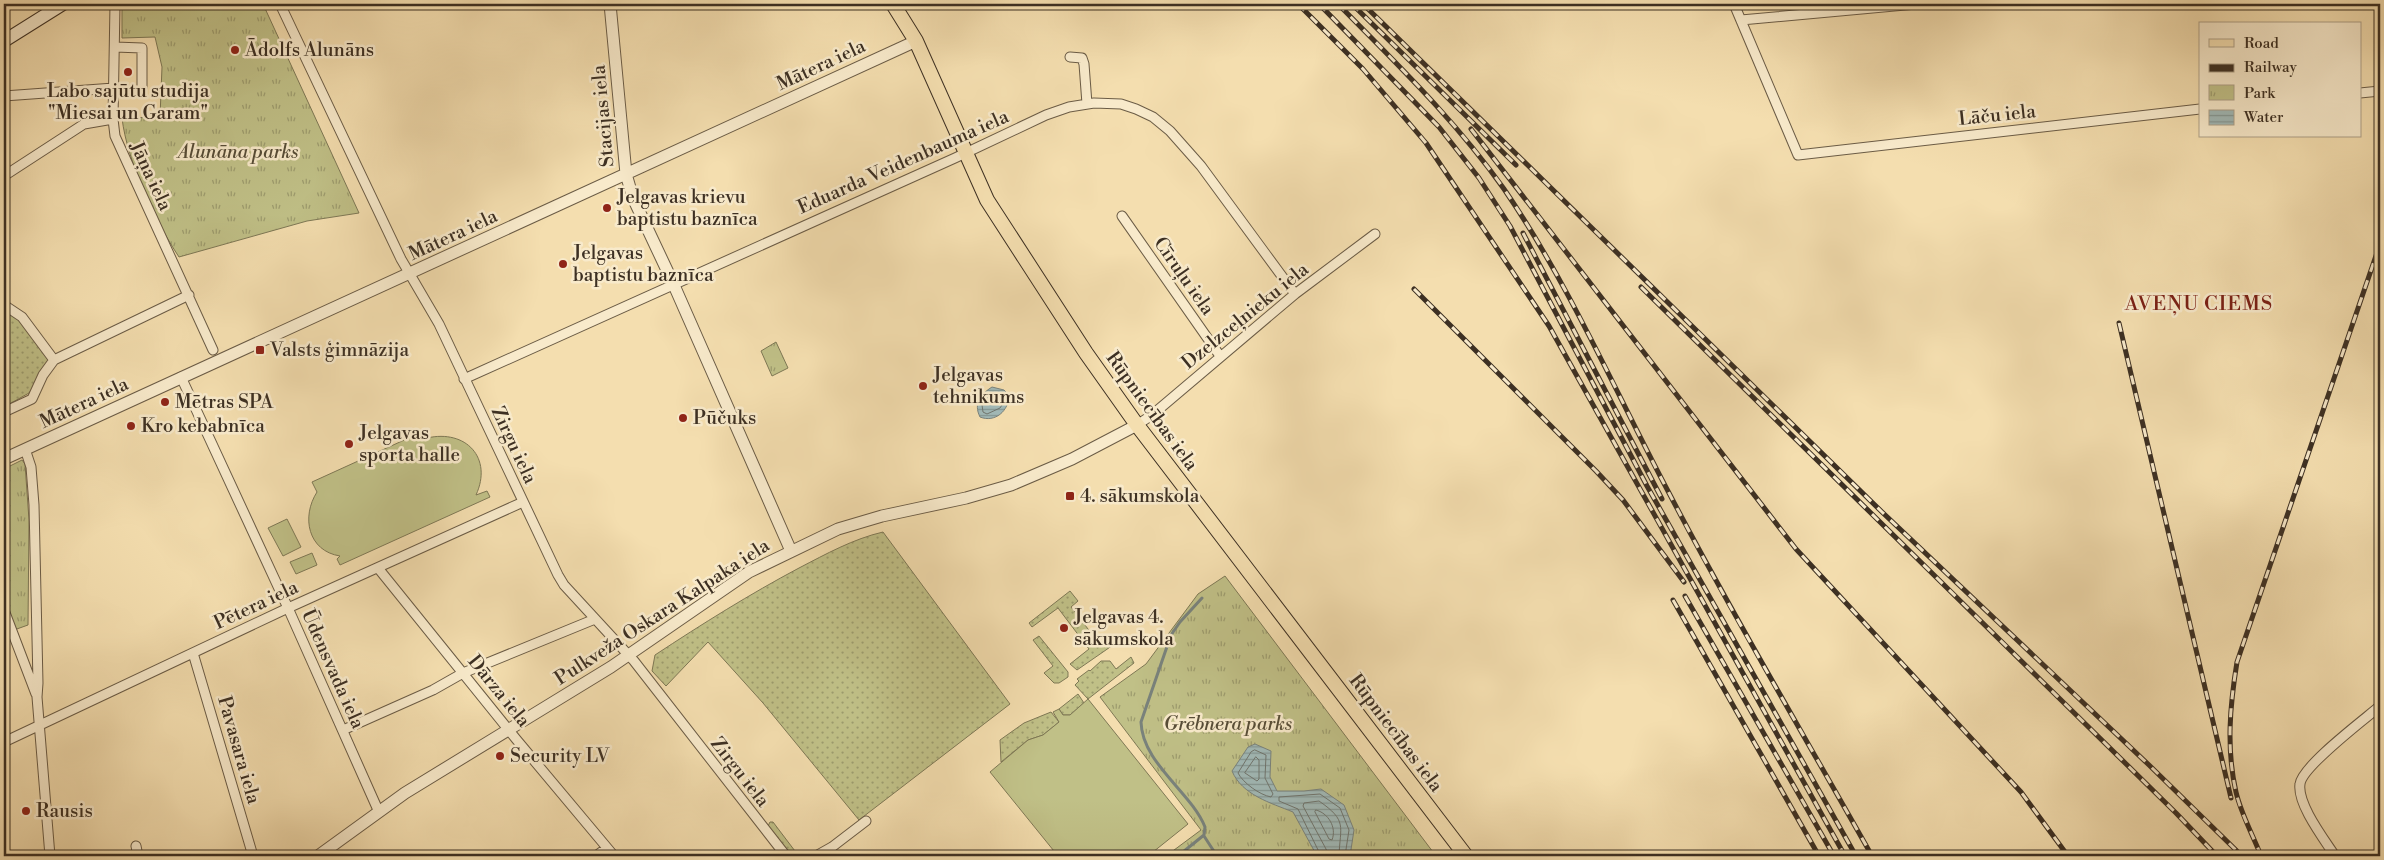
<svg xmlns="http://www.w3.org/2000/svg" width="2384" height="860" viewBox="0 0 2384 860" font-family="'Libre Bodoni',serif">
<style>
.grass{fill:url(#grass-dots);stroke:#7e7855}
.park{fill:url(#park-tufts);stroke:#7e7855}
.pitch{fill:#c0c087;stroke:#7e7855}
.water{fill:url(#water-rules);stroke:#79827c}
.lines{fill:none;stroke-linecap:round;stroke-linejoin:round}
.shore{stroke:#6f746d;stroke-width:1}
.stream{stroke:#79827c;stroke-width:3}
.minor-casing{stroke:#6b5c46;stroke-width:11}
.tertiary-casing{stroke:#6b5c46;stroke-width:13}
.secondary-casing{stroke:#3d3023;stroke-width:14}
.primary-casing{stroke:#3d3023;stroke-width:16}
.minor{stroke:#f8eacb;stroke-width:9}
.tertiary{stroke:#f8eacb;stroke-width:11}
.secondary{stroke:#f8eacb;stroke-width:12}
.primary{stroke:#f4deaf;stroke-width:14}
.rail-casing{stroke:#3d3023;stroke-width:5}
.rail{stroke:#f8eacb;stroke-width:3;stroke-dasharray:9;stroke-linecap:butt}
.poi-dot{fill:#8f2418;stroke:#f8eacb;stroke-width:2}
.labels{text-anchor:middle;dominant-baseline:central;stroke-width:5;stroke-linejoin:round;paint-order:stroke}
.poi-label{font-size:19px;fill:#3d3023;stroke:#f8eacb;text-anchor:start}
.street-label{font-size:19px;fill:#3d3023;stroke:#f8eacb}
.park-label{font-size:19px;font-style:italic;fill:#574d37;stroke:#f8eacb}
.neighbourhood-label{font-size:20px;letter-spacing:1px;fill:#7a1f14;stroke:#f8eacb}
</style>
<defs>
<pattern id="grass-dots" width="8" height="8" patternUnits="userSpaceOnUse" patternTransform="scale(1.25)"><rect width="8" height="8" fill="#c0c087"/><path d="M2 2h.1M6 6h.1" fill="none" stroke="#9d9c6e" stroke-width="1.8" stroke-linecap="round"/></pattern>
<pattern id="park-tufts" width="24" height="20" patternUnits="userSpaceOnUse" patternTransform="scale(1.25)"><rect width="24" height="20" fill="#c0c087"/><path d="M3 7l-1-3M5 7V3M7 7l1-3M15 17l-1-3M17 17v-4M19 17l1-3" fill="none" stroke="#9d9c6e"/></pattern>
<pattern id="water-rules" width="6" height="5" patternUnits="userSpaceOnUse" patternTransform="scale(1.25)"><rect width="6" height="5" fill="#a1b9b7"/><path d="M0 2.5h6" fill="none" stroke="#849794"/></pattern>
</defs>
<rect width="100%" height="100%" fill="#f4deaf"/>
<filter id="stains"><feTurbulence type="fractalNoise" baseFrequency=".004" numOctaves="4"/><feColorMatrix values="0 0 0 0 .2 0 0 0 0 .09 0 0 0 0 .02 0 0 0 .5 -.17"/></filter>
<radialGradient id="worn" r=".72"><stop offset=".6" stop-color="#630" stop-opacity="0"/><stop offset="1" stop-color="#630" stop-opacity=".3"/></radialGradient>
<path class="grass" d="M4,308L15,314L52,360L29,393L4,407Z
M883,532L1010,704L859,820L763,703L708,642L666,686L652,671L655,655C702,624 750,594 799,568C826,554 853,539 883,532Z
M1070,591L1078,601L1071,607L1102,647L1113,639L1116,643L1077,670L1070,664L1089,649L1058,608L1032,627L1029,623Z
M1039,636L1068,672V677L1059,683H1054L1044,673L1053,666L1033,640Z
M1131,657L1134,663L1088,699L1075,685L1079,681L1077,679L1089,670L1090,671L1101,661H1110L1116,669Z
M1078,694L1084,703L1070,715H1063L1059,709Z
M1051,712L1059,722L1043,735L1028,740L1001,762L1000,740L1024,723Z
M770,822H773L798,855H806L811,851L813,854L808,856H791L768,826Z"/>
<path class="park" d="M122,4H263L359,213L307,221L179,257C155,221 127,161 122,118L160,117L162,67L155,37L122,38Z
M776,342L788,368L772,376L761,351Z
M22,460L25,464L29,520L28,625L14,630L4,605V469Z
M1225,576L1436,856H1166L1201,830L1100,697L1146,664L1198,594Z"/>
<path class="pitch" d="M424,431L427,438C466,429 493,458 476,495L487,491L490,497L340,565L337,559L340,556C308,551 301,517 317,492L312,482Z
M287,519L301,547L283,556L268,528Z
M312,553L317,565L296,574L290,562Z
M1088,699L1188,824L1148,856H1058L990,772L1028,740L1043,735L1059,722L1053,712L1059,709L1063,715H1070Z"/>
<path class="water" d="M992,387L1004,390L1009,395C1009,411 995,423 980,417C973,403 981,394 992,387Z
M1255,744L1271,751L1270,777L1277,791H1304L1321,789L1344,805L1354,830L1350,856H1317L1293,812C1271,803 1242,795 1232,771L1248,747Z"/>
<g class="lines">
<path class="shore" d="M993,393L1001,395L1004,402L1000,408L987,414L983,412L982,405Z
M1255,750L1266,755L1265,778L1273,794L1271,797C1260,795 1243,783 1238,773L1251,752Z
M1256,757L1259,760V779L1257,781L1245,773Z
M1316,810C1328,813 1337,827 1332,840L1329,839L1315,812Z
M1321,856L1298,809L1279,801V797L1320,794L1340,808L1349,830L1345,856
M1328,856L1326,849L1303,806L1304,803L1319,801C1348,821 1340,826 1339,856"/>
<path class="stream" d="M1204,836L1217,856
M1178,856L1204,835L1205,827C1191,792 1142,763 1141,722L1171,635L1180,622L1202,598"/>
<g class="minor-casing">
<path id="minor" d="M115,4L113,119L115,136L213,350
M280,4L401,259L439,324L558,575L564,585L634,661L786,856
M1734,4L1798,155L2200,109
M1741,20L1916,4
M115,47L142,48V87
M1070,57L1082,58L1084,64L1087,104
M2360,93L2380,91
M4,96L114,88
M4,176L84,124L113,119
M1122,216L1220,356
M4,305L22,317L54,360
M181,377L288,608L378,810
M464,379L955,158L1046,115L1069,107L1094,103L1121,104L1136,109L1153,117L1170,131L1201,166L1295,294
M4,412L32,399L43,375L54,360L189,295
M1137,425L1152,415L1295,294L1375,234
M25,449L31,467L34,505L38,683L37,697L50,856
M378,568L516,739L614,856
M4,610L36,694
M193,653L253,856
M343,730L433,690L463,673L595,619
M4,742L288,608L523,502
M136,846L138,856
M596,856L607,848
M816,856L832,847L866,821
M2335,856C2324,839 2297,804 2300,784C2302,766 2365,719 2380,706"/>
</g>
<g class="tertiary-casing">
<path id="tertiary" d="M610,4L626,174L633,198L673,283L791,551
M4,459L916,41
M318,856L405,793L611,667L749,572L838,529L882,516L966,498L1011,485L1072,459L1137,425"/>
</g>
<g class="secondary-casing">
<path id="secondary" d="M4,41L63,4"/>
</g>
<g class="primary-casing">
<path id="primary" d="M893,4L916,41L987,200L1086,353L1137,425L1466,856"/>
</g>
<use href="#minor" class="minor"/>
<use href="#tertiary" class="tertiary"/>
<use href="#secondary" class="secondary"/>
<use href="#primary" class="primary"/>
<g class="rail-casing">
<path id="rail" d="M1298,4L1363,69L1426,143L1549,326L1845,856
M1319,4L1439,127L1479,178L1510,226L1647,486L1856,856
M1338,4C1396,63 1456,121 1504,189C1569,284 1615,391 1669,493C1733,616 1804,735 1872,856
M1352,4L1516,165
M1363,4L1882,512L2149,765L2242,856
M1471,129L1796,549L2021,792L2068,856
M1523,233L1662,499
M1641,287L2176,813L2217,856
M1414,289L1596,471L1623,500L1684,582
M2119,323L2231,798
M1685,596L1834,856
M1673,600L1819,856
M2261,856C2253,835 2241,814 2236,792C2226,748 2230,705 2237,662L2380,244"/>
</g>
<use href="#rail" class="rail"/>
</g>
<g class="poi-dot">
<circle cx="235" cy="50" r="5"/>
<circle cx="128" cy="72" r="5"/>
<circle cx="607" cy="208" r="5"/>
<circle cx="563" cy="264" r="5"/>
<rect x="255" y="345" width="10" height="10" rx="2.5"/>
<circle cx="923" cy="386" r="5"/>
<circle cx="165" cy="402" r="5"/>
<circle cx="683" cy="418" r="5"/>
<circle cx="131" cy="426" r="5"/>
<circle cx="349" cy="444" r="5"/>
<rect x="1065" y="491" width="10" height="10" rx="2.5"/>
<circle cx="1064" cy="628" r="5"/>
<circle cx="500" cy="756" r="5"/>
<circle cx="26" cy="811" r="5"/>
</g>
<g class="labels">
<g class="poi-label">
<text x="245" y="50">Ādolfs Alunāns</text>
<text x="128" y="91" text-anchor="middle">Labo sajūtu studija<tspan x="128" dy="22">"Miesai un Garam"</tspan></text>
<text x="617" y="197">Jelgavas krievu<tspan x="617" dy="22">baptistu baznīca</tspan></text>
<text x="573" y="253">Jelgavas<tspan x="573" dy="22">baptistu baznīca</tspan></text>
<text x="270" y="350">Valsts ģimnāzija</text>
<text x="933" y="375">Jelgavas<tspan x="933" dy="22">tehnikums</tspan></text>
<text x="175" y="402">Mētras SPA</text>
<text x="693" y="418">Pūčuks</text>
<text x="141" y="426">Kro kebabnīca</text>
<text x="359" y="433">Jelgavas<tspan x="359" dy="22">sporta halle</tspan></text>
<text x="1080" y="496">4. sākumskola</text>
<text x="1074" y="617">Jelgavas 4.<tspan x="1074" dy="22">sākumskola</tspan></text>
<text x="510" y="756">Security LV</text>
<text x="36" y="811">Rausis</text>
</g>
<g class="street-label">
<text transform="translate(821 65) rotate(-25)">Mātera iela</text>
<text transform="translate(1997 115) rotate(-6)">Lāču iela</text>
<text transform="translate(603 116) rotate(-95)">Stacijas iela</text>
<text transform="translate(903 162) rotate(-24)">Eduarda Veidenbauma iela</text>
<text transform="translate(151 176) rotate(65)">Jāņa iela</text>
<text transform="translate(453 235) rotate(-25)">Mātera iela</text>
<text transform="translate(1184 276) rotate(55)">Cīruļu iela</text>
<text transform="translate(1245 316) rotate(-39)">Dzelzceļnieku iela</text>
<text transform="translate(84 403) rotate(-25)">Mātera iela</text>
<text transform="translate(1152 411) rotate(54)">Rūpniecības iela</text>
<text transform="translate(514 445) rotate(65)">Zirgu iela</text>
<text transform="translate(256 605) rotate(-25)">Pētera iela</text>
<text transform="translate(662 612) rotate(-33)">Pulkveža Oskara Kalpaka iela</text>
<text transform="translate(333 669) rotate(66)">Ūdensvada iela</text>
<text transform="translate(499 691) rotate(51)">Dārza iela</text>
<text transform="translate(1396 733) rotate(53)">Rūpniecības iela</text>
<text transform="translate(239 750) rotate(74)">Pavasara iela</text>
<text transform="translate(740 772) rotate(52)">Zirgu iela</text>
</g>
<g class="park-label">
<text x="238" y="152">Alunāna parks</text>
<text x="1228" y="724">Grēbnera parks</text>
</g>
<g class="neighbourhood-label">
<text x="2199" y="304">AVEŅU CIEMS</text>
</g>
</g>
<rect width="2384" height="860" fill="none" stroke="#f4deaf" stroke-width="20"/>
<rect x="5" y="5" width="2374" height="850" fill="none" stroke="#3d3023" stroke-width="2.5"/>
<rect x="10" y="10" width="2364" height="840" fill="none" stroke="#3d3023"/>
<rect x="2199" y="22" width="162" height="115" fill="#f8eacb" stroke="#ada088"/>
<rect x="2209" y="39" width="25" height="8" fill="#f4deaf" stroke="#ada088"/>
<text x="2244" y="48" font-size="15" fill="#3d3023">Road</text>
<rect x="2209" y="64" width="25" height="8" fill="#3d3023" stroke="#ada088"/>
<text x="2244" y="72" font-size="15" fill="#3d3023">Railway</text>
<rect x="2209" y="85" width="25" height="15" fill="url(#park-tufts)" stroke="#ada088"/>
<text x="2244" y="98" font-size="15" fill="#3d3023">Park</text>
<rect x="2209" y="110" width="25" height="15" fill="url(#water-rules)" stroke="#ada088"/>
<text x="2244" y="122" font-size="15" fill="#3d3023">Water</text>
<rect width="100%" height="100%" filter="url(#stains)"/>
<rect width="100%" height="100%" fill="url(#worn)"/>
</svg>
